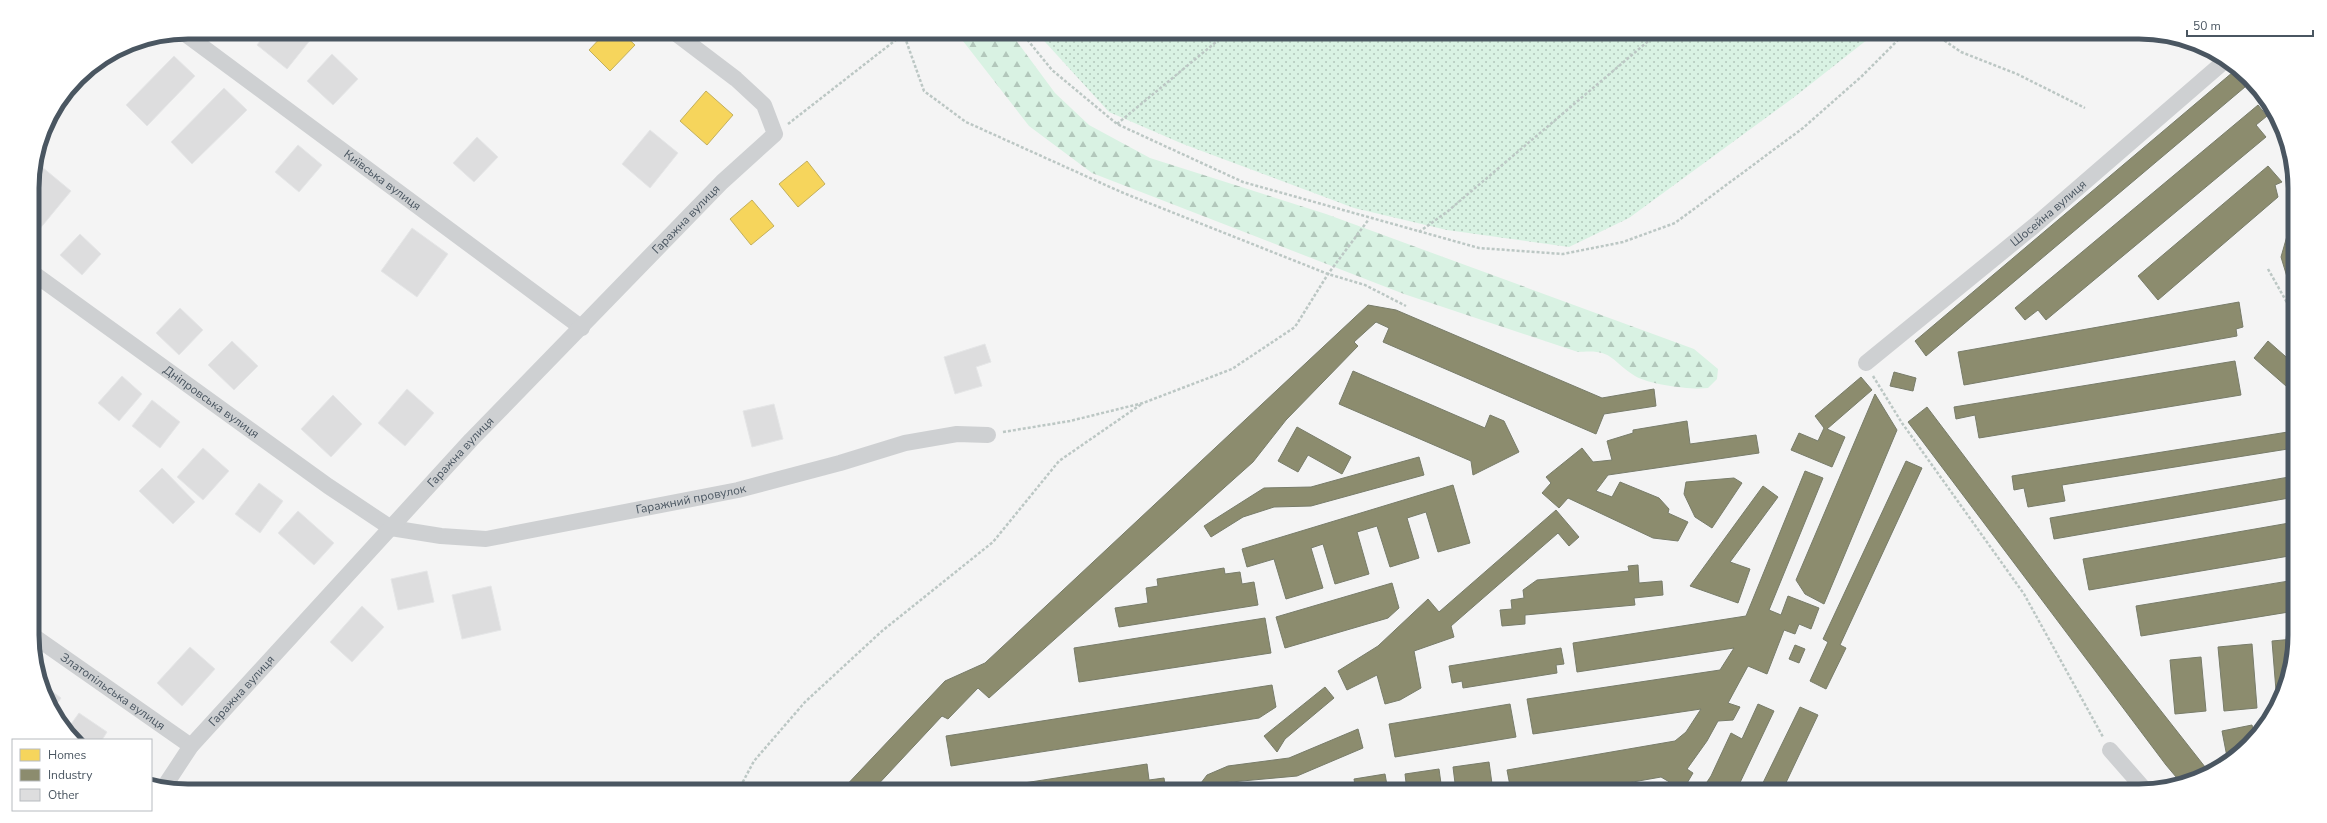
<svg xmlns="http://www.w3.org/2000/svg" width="2327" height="823" viewBox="0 0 2327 823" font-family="'Nunito Sans',sans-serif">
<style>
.green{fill:url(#green-dots)}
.forest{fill:url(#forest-firs)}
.homes{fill:#f6d55c;stroke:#c2af5e}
.industry{fill:#8c8c6e;stroke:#787c6a}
.building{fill:#ddddde;stroke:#e5e6e7}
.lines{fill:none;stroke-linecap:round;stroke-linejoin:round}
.path{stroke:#bcc7c4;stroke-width:2.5;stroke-dasharray:3 2;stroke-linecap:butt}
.street{stroke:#ced0d2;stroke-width:16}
.labels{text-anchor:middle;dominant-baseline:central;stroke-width:4;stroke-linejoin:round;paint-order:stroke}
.street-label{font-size:12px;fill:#4a5661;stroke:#fff}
.rim{fill:none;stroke:#4a5661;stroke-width:5}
</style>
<defs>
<pattern id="green-dots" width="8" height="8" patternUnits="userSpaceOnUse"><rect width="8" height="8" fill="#d9f2e3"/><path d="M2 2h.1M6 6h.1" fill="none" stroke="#b2c7bb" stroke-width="1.8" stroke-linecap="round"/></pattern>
<pattern id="forest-firs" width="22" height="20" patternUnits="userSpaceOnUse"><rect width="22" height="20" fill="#d9f2e3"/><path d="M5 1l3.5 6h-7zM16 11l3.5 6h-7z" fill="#b2c7bb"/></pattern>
</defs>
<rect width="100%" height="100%" fill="#f4f4f4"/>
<path class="green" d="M1036,32H1877L1793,98L1629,218L1569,247L1447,230L1354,208L1183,144L1109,112Z"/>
<path class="forest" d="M956,32H1010L1055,93L1089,125L1150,158L1326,214L1694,349L1718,369L1717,379L1708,388C1690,390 1651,385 1635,376C1609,359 1613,349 1578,352L1404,294L1092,173L1029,126Z"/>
<path class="homes" d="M606,32H621L635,45L610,71L589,50Z
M706,91L733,115L707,145L680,121Z
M807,161L825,184L798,207L779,184Z
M752,200L774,226L751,245L730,219Z"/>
<path class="industry" d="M2233,72L2245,87L1926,356L1915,341Z
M2258,105L2267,116L2256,125L2266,137L2046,320L2038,310L2025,320L2015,308Z
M2268,166L2282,182L2275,185L2278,197L2158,300L2138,276Z
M2294,227V300L2281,257L2289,229Z
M2239,302L2243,327L2236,329L2237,336L1964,385L1958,352Z
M1368,305L1396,310L1602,398L1654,389L1656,406L1604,414L1596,434L1383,342L1389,328L1376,322L1354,342L1358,346L1286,420L1253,462L989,698L978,688L948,719L942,716L872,791H841L945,681L985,663Z
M2268,341L2294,364V393L2254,358Z
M2235,361L2241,395L1979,438L1975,415L1956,419L1954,407Z
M1353,371L1485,428L1490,415L1504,421L1519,452L1473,475L1471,461L1339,404Z
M1894,372L1916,378L1913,391L1890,386Z
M1861,377L1872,390L1827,429L1845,437L1832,467L1791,450L1799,433L1818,441L1824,428L1815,416Z
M1875,394L1897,430L1824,604L1805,594L1796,580Z
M1927,407L2055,576L2209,772L2182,784L2166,765L1908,422Z
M1687,421L1690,444L1756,435L1759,453L1608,475L1596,491L1612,497L1620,482L1659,498L1669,509L1668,513L1688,522L1678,541L1653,538L1568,498L1559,508L1542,493L1551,483L1546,477L1582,448L1593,462L1612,460L1607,441L1633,433V430Z
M1297,427L1351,457L1342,474L1308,455L1298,472L1278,461Z
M2294,431V448L2062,485L2065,501L2028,507L2024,488L2014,490L2012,476Z
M1419,457L1424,475L1311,506L1274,507L1243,517L1211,537L1204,526L1264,488L1311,487Z
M1906,461L1922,468L1840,645L1846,648L1826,689L1810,681L1828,642L1823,639Z
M1805,471L1823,478L1769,610L1781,615L1788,596L1819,608L1811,629L1799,624L1795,634L1784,630L1767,674L1748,666L1728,703L1740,707L1733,720L1718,721L1707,741L1687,769L1693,773L1683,790L1661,777L1582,791H1511L1507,770L1675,741L1686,732L1701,709L1533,734L1527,699L1720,670L1734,648L1577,672L1573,643L1746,616Z
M2295,476V497L2054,539L2050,518Z
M1734,478L1742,483L1712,528L1695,517L1684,494L1686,482Z
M1453,485L1470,543L1438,552L1426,512L1407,518L1419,558L1390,567L1377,526L1357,532L1369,574L1335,584L1323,544L1311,548L1323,588L1286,599L1274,559L1247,567L1242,549Z
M1763,486L1778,497L1730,562L1750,569L1738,603L1690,586Z
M1556,510L1579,537L1569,546L1558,533L1451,626L1454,637L1414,651L1421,688L1400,700L1385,704L1377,675L1347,690L1338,671L1378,646L1428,599L1439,612Z
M2295,522V555L2089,590L2083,559Z
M1638,565L1639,583L1662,581L1663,595L1634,598L1635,605L1525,615V624L1502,626L1500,610L1512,609L1511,600L1524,598L1523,590L1537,580L1629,571L1628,566Z
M1224,568L1225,574L1240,572L1242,584L1254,582L1258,605L1119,627L1115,608L1148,603L1146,588L1158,586L1157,579Z
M2295,580V611L2141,636L2136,606Z
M1392,583L1399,608L1388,618L1285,648L1276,617Z
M1265,618L1271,653L1079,682L1074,648Z
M2294,639L2287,685L2277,703L2272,641Z
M2252,644L2257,708L2224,711L2218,647Z
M1795,645L1805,649L1799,663L1789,659Z
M1561,648L1564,664L1556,665L1557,673L1463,688L1462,681L1452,683L1449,666Z
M2201,657L2206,711L2175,714L2170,660Z
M1272,685L1276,707L1259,718L951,766L946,736Z
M1325,687L1334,698L1285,739L1277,752L1264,736Z
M1510,704L1516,737L1395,757L1389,724Z
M1758,704L1774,711L1736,791H1701L1711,776L1731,733L1742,739Z
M1800,707L1818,715L1782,791H1759Z
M2252,725L2255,738L2228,762L2222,731Z
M1358,729L1363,748L1297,776L1231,782L1214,791H1195L1207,775L1228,766L1289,758Z
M1489,762L1493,791H1456L1453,767Z
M1147,764L1149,780L1164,778L1166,791H972Z
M1439,769L1442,791H1407L1405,774Z
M1385,774L1388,791H1356L1354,779Z"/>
<path class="building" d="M267,32H301L311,39L287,69L257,45Z
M332,54L358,79L333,105L307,81Z
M174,56L195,76L147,126L126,105Z
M224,88L247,110L192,164L171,142Z
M650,130L678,153L650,188L622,164Z
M477,137L498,157L474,182L453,163Z
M298,145L322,165L299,192L275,172Z
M42,167L71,191L38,231L33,227L32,179Z
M412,228L448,254L417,297L381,271Z
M80,234L101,254L82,275L60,255Z
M180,308L203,330L179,355L156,333Z
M232,341L258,366L234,390L208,365Z
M985,344L991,362L976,367L982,386L955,394L944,357Z
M122,376L142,394L119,421L98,403Z
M407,389L434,413L405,446L378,423Z
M333,395L362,424L331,457L301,429Z
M152,400L180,422L160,448L132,426Z
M774,404L783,439L752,447L743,411Z
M203,448L229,471L203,500L177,477Z
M162,468L195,502L173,524L139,491Z
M259,483L283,501L260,533L235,514Z
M298,511L334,543L314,565L278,533Z
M427,571L434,602L398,610L391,579Z
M491,586L501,630L462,639L452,595Z
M362,606L384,627L352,662L330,642Z
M190,647L215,669L182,706L157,683Z
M41,683L61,698L52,710L48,704Z
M79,713L107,732L102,740H73L71,738L66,731Z"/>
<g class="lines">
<path class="path" d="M903,32L924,91L966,122L1121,192L1328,274L1365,285L1406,306
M1021,32L1052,70L1117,124L1243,182L1479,248L1563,254L1623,242L1675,223L1803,128L1862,76L1906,32
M1932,32L1961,52L2017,74L2085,108
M788,124L906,32
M1117,124L1228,32
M1419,232L1448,211L1659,32
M2268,269L2294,315
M1873,376L1902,423L2024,594L2103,737
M1003,432L1070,421L1143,403L1232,369L1295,327L1328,274L1369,219
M738,791L754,761L805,702L882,631L993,542L1059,461L1143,403"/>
<g class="street">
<path id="s1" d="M184,33L582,328"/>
<path id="s2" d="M33,273L328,486L391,528L441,536L486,539L738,490L840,463L905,443L957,434L988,435"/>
<path id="s3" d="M1866,363L2034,226L2227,59"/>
<path id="s4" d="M35,637L191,746"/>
<path d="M2110,750L2146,791"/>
<path id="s5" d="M164,787L191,746L471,440L722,182L775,134L764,105L736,79L674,32"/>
</g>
</g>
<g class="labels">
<g class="street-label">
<text stroke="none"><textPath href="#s1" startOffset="247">Київська вулиця</textPath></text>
<text stroke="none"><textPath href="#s3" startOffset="236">Шосейна вулиця</textPath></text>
<text stroke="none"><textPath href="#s5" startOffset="772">Гаражна вулиця</textPath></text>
<text stroke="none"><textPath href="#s2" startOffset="220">Дніпровська вулиця</textPath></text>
<text stroke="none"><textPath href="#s5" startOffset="448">Гаражна вулиця</textPath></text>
<text stroke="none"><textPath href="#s2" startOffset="744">Гаражний провулок</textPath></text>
<text stroke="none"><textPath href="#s4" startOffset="95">Златопільська вулиця</textPath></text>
<text stroke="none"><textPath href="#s5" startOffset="124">Гаражна вулиця</textPath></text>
</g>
</g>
<path d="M0 0H2327V823H0ZM188 39H2139A149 149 0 0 1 2288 188V635A149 149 0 0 1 2139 784H188A149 149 0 0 1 39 635V188A149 149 0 0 1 188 39Z" fill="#fff" fill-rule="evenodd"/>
<path class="rim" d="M188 39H2139A149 149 0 0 1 2288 188V635A149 149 0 0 1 2139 784H188A149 149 0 0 1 39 635V188A149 149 0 0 1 188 39Z"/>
<rect x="12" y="739" width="140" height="72" fill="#ffffff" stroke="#b7bbc0"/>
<rect x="20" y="749" width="20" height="12" fill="#f6d55c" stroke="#b7bbc0"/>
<text x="48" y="759" font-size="12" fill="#4a5661">Homes</text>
<rect x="20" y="769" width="20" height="12" fill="#8c8c6e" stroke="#b7bbc0"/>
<text x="48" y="779" font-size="12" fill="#4a5661">Industry</text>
<rect x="20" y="789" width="20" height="12" fill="#ddddde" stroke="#b7bbc0"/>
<text x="48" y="799" font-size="12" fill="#4a5661">Other</text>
<path d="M2187 30v6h126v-6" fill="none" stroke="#4a5661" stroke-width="2"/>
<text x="2193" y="30" font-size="12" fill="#4a5661" stroke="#ffffff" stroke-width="3" paint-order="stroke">50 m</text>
</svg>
